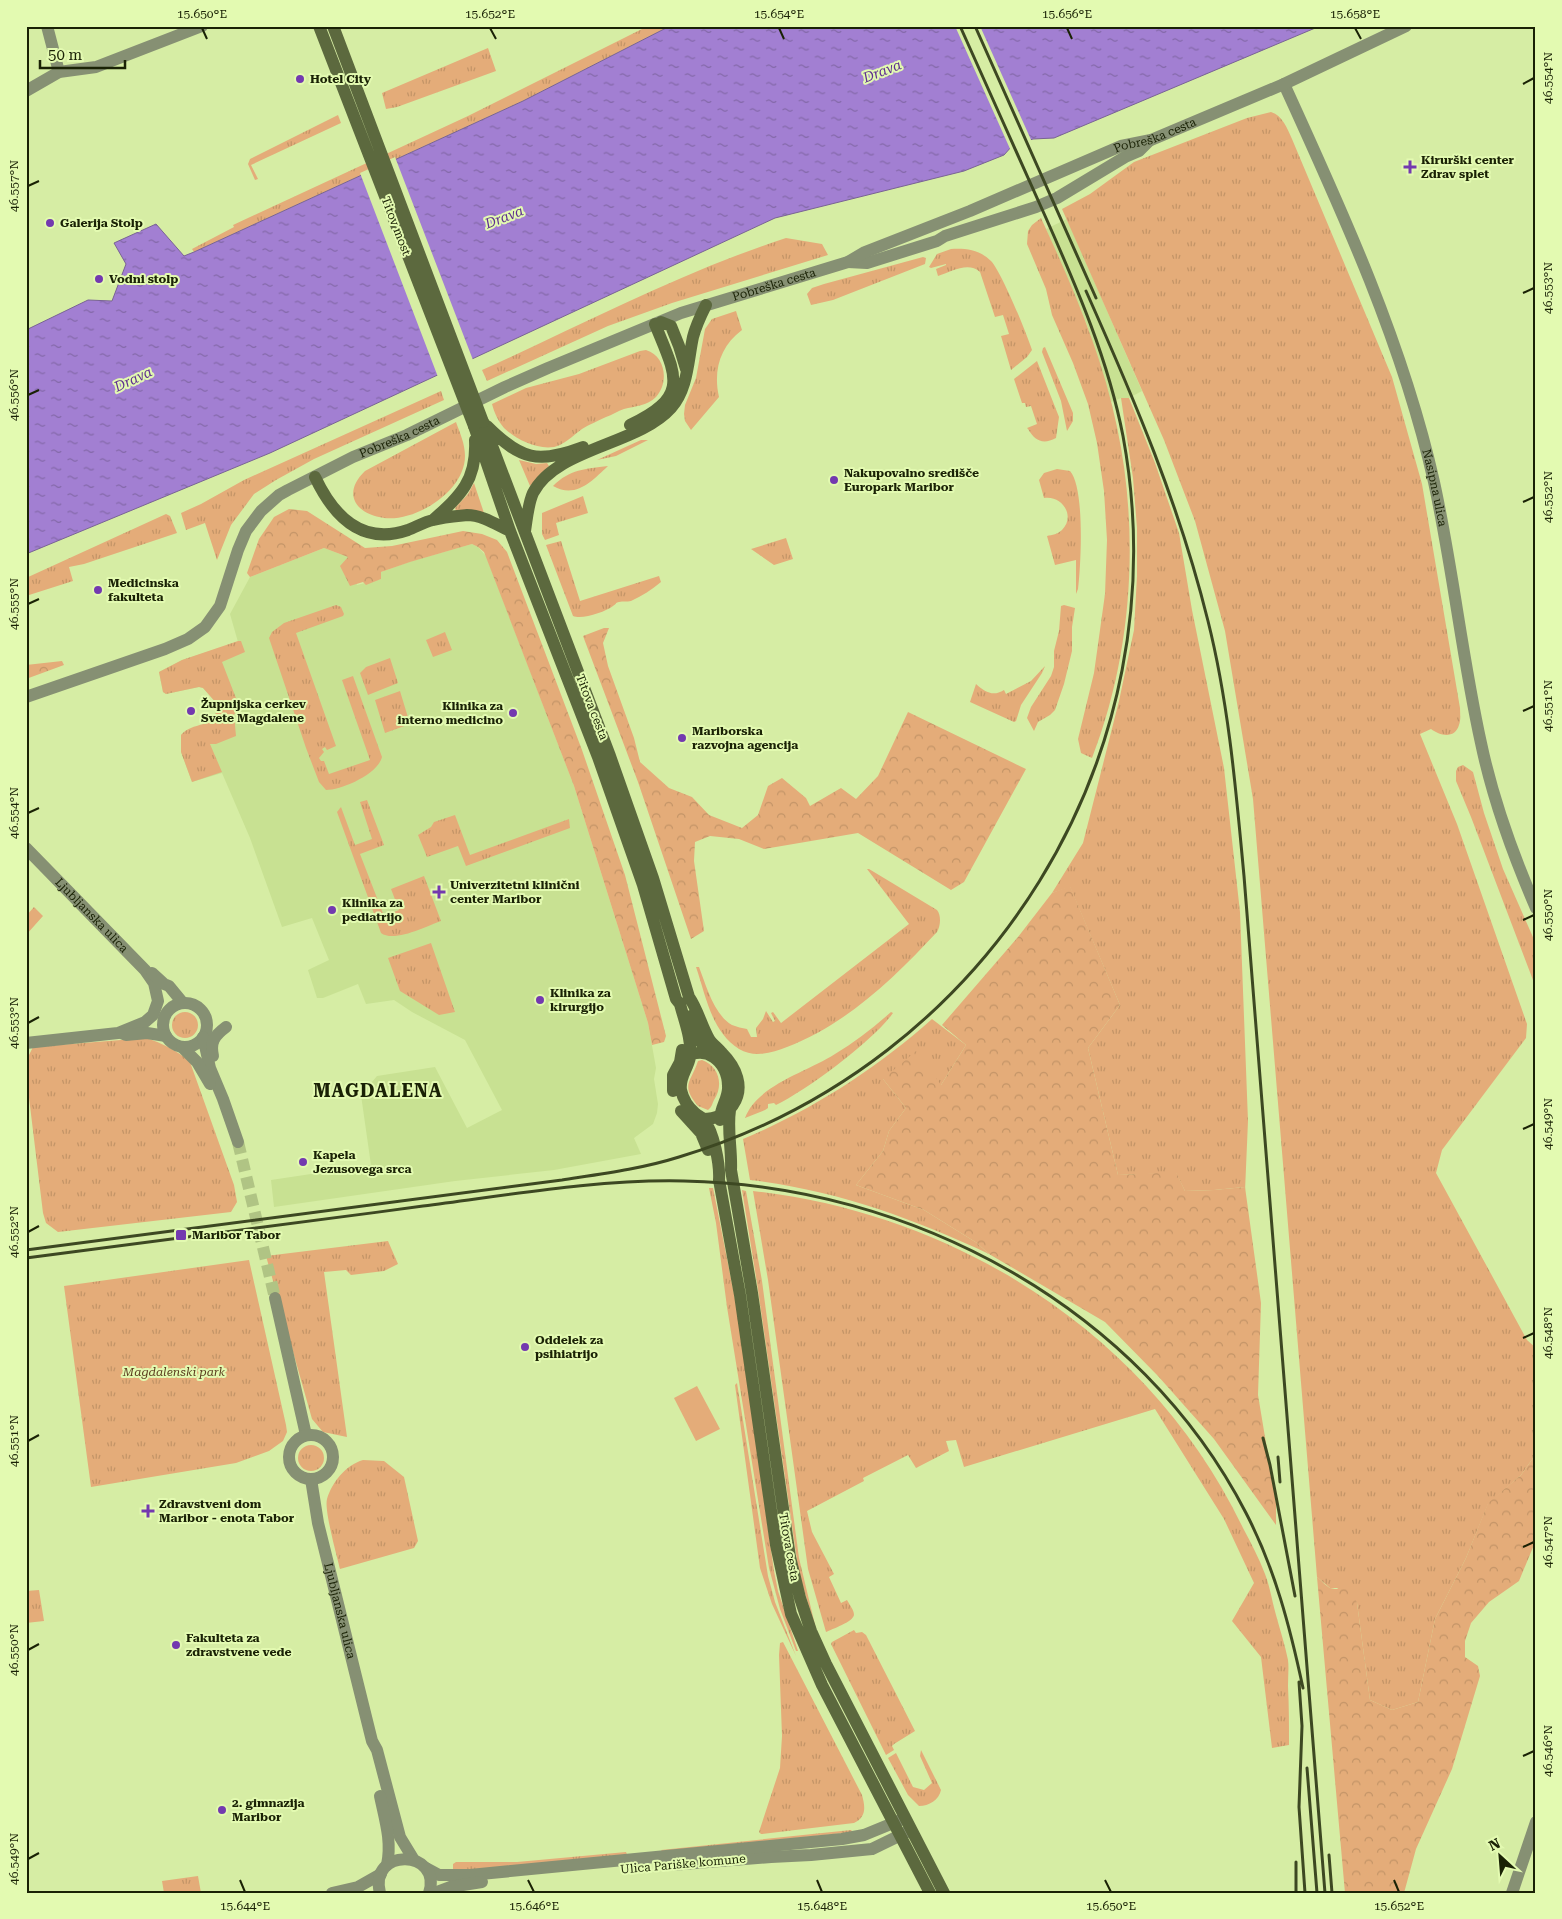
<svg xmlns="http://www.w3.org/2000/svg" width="1562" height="1919" viewBox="0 0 1562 1919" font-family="'Roboto Serif',serif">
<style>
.built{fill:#c8e192}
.grass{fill:url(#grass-tufts)}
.forest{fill:url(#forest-crowns)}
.pitch{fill:#e4ac79}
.water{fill:url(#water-ripples);stroke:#796394}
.pier{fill:#d6eda4}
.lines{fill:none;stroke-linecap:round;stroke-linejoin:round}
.tertiary-tunnel{stroke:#b0c484;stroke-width:12;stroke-dasharray:12 6;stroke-linecap:butt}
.tertiary{stroke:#869073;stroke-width:12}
.secondary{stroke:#5c693e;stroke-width:12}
.rail{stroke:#3d4822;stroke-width:3}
.secondary-bridge{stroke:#5c693e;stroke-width:12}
.ticks{fill:none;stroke:#1a2205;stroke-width:2}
.poi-dot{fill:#7339af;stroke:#e3fab1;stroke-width:2}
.labels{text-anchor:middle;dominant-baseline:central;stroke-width:4;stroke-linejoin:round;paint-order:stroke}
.poi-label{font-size:12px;font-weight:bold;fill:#1a2205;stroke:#e3fab1;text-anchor:start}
.street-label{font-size:12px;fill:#1a2205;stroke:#e3fab1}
.park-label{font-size:12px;font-style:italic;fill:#5a3b1e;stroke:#e3fab1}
.water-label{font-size:14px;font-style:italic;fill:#5e2e90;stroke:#e3fab1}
.district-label{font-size:18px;font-weight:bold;letter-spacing:1px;fill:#1a2205;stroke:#e3fab1}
.neatline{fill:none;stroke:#1a2205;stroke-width:2}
.ticks-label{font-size:12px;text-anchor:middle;fill:#1a2205}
</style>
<defs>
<pattern id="grass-tufts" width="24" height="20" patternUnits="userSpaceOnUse" patternTransform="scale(1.25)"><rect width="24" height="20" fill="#e4ac79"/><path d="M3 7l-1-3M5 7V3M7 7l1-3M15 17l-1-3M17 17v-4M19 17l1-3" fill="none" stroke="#c39467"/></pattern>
<pattern id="forest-crowns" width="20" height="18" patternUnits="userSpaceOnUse" patternTransform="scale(1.25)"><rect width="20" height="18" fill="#e4ac79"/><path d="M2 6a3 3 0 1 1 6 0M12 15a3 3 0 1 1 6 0" fill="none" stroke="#c39467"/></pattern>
<pattern id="water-ripples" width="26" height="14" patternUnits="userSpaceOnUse" patternTransform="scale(1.25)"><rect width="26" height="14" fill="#a27fd2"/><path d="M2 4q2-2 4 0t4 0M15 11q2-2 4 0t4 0" fill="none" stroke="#8368a8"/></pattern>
</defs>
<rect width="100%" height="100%" fill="#d6eda4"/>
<path class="built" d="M1067,219L1142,391L1129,398H1121L1111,402L1087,325L1046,229Z
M472,544L478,547L486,556L574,786L648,1023L656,1068L654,1079L658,1104L657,1113L653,1124L634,1138L641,1154L554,1170L455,1181L274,1207L271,1180L371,1165L361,1095L377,1076L435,1067L467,1128L502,1110L465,1040L412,1012L394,1000L366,1004L358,984L323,998H317L308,970L329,960L312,918L282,927L250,838L222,773L192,782L181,752V735L183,733L208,723L213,719L218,705L203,688L199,687L166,694L163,692L159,672L182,660L238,642L230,614L250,577L324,548L348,557L357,585L381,579V572L409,562Z"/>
<path class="grass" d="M648,26H670L523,101L194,252L192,249L234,227L233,225L468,116Z
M488,48L496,71L397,107L386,109L382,93Z
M1271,112C1283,116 1287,128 1292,139L1392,377L1422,484L1460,708C1460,713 1461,720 1459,725C1455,739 1440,736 1431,729L1420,734L1457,824L1527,1024L1526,1038L1442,1150L1436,1173L1527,1340L1536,1348V1454L1521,1475L1488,1504L1466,1558L1435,1619L1418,1702L1392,1710L1370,1700L1357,1603L1337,1588H1330L1317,1577L1253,799L1225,631L1195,521L1164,440L1062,209L1090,194L1134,162L1247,118Z
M338,115L341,123L251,165L258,179L255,180L248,164L250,159Z
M1041,218C1072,285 1102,354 1117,427C1140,535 1132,655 1092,758L1081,753L1078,739L1094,673L1105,594L1107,540L1104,491L1097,443L1088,404L1073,363L1052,315L1046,289L1027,244L1028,231L1032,225Z
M786,238L822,244L828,255L672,303L608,326L487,381L482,370C582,325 681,272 786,238Z
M951,249C966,248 980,250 991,261C1001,271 1027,334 1032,350L1027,357L1011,370L1001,336L1009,334L1003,315L995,317L980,272C968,261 951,272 938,276L936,269L946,265V264L931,268L929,267L937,254Z
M923,257L926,258L925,264L833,300L811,305L807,294L812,288L824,284Z
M736,311L742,330C720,346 713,371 719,397L691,430L685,421L684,414L685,405L696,378L705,329L712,319Z
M1045,347L1073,413V421L1067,431L1061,401L1042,352L1043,348Z
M646,350C666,356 669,383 656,397C647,406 635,406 624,409C618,411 612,415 606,417C598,421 590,424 582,429C575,434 568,441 560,445C543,453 516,440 504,428C498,421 494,412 492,404L526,388L579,374L640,351Z
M1037,361L1059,417L1056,438C1043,445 1035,441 1028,429L1027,428L1037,424L1031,406L1026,407L1025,403H1022L1014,379Z
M441,391L444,400L314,459L276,480L254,494L231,525L217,560L205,523L186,530L181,513L201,504L244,480Z
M1121,398H1129L1155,463L1179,533L1192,610L1224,768L1240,912L1248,1121L1245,1191V1187L1214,1190L1185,1191L1176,1173L1118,1175L1088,1048L1120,1005L1070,887L1052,893L1083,843L1119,701L1134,630L1137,576V528L1133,478Z
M456,422C460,433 465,444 465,456C465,491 416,522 384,518C355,514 342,493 365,471Z
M641,440H648L616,456L597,460Z
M519,460L536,464L547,463L549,466L530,486Z
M608,466C592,481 576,499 553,486C570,469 585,469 608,466Z
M1057,469L1070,471C1085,488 1081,565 1078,589L1076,594V560L1055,565L1047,536C1052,535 1058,534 1062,530C1076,516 1062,495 1044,498L1039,480L1044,473Z
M474,483L484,513L456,511L455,508L468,494Z
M583,496L588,513L556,523L559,535L545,540L542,534V513Z
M166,514L170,516L177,533L84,564L69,567L73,581L26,596V578Z
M786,538L793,559L774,565L751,549Z
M561,541L580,601L659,576L661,582C651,590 642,596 631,601C627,602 623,601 619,602C613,604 619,602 613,606C605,612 582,620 573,616L546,545Z
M336,605L341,607L344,614L343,616L296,633L336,746L327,750L325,747L322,749L324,752L319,758L321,761H324L329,774L370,760L342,680L353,676L382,757C378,774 342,790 326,790L319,782L306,748L269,638L272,632L284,623Z
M1064,605L1075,608L1072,627V651L1064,684L1055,710L1050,715L1038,722L1034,731L1027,718L1031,707L1051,676L1054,667V651L1059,631L1061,606Z
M445,632L452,650L433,657L426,640Z
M238,641H241L245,652L222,662L241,711L234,714L236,736L216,744H210L222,772L192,782L181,752V735C192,721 215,730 218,705L203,688L199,687L166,694L163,692L159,672L182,660Z
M390,658L398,683L368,695L360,673L366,667Z
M1045,666L1042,673L1021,705L1016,721L1014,722L970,702L976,684C985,692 993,697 1004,690L1006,694L1031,681Z
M400,691L410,724L385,733L375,700Z
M1463,765L1473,772L1484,813L1503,869L1536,944V988L1471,817L1456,781V771L1458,767Z
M367,800L384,845L360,854L384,916L399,910L391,889L424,876L441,921C427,926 394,943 381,933L337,812L341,807L355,845L372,839L360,802Z
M455,815L470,855L569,819L570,828L466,866L458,846L427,857L418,835L431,827L434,822Z
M867,869H869L937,910C941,915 941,925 937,932C894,978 847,1024 787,1047C772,1053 754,1058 739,1049C711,1031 706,996 696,967H699C706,985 714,1015 732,1025C737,1027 742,1028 747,1029L751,1037H757L756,1028L763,1019L766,1011L773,1022L775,1021L771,1013L773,1012L781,1023L909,924Z
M34,907L43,916L26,935V916Z
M431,943L455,1012L439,1015L400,991L388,958Z
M172 1025a13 13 0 1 1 26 0a13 13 0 1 1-26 0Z
M891,1012L893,1013C873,1041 807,1090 776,1105L774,1103L768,1104V1108L765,1110L745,1118C757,1085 807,1072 835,1054C855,1042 873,1028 891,1012Z
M932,1019L966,1045L941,1085L883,1079L906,1108L889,1131L883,1151L856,1185L924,1210L977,1243L989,1254C912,1218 835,1190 750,1180L743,1139C812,1110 876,1069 932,1019Z
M146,1038C162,1043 178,1051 190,1062L234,1185L237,1202L231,1212L58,1232L46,1223L43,1213L26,1073L28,1057L33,1047Z
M702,1060C719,1066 724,1085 714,1100C712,1104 712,1107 708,1110L698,1106C680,1084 691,1083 698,1061Z
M709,1188H713L737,1309L774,1571L778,1591L798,1651H796L780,1609L769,1568L727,1307L716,1223Z
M742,1190L746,1191L762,1281L799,1558L816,1629L799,1574L757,1283Z
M753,1191C960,1214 1152,1337 1243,1528C1251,1543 1259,1558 1265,1574C1270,1587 1272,1601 1276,1615C1280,1630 1285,1645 1288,1660C1289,1668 1288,1677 1288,1686C1289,1706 1289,1726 1289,1745L1272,1748L1261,1657L1232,1621L1254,1583L1224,1519L1155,1409L964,1467L956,1440L946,1441L949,1451L916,1468L908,1455L863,1478L864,1481L807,1511L812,1532L834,1574L829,1577L841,1603L847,1600C849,1604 854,1610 854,1615C853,1622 832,1629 826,1632L808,1569L768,1280Z
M388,1241L398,1264L384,1271L351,1275L346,1270L324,1272L347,1437L323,1432L312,1419L266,1256Z
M249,1260L286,1425L287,1432L283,1441L269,1451L236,1463L91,1487L64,1286Z
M737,1383L768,1576L775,1602L796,1656L772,1604L760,1568L735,1385Z
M298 1458a13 13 0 1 1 26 0a13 13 0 1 1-26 0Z
M363,1460L384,1461L404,1477L418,1541L414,1548L340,1569C337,1556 324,1510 327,1499C332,1482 346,1465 363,1460Z
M39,1590L44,1621L26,1623V1591Z
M854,1630L856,1633L862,1632L866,1635L915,1731L894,1744L892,1746L894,1750L886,1755L831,1644L832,1642Z
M783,1642L862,1795C865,1806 867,1817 854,1823L761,1834L759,1832L780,1768L782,1736L779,1655L780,1643Z
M921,1750L941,1790C939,1800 929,1806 919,1806L908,1795L888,1758L896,1753L913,1787L924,1790L932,1783L920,1756Z
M851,1830L853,1832L663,1852L661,1850Z
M626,1852L628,1857L468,1872L453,1870V1864L456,1862H517Z
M198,1876L201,1893H164L162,1881Z"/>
<path class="forest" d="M289,509L307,511L365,548L392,546L463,531L482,534L497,540L507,552L582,750L625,875L666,1036L664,1042L652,1045L648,1023L574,786L484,552L478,547L472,544L410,562L381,572V579L366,585L363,582L350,586L340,566L348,557L324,548L250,577L247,573L259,539L270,523L274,517Z
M604,628H609L603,643L608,666L634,738L640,762L669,788L692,797L709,815L742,828L758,815L768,786L782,778L806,798L810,806L841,788L856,799L878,776L908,712L1026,769L964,882L951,890L858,833L764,849L739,839L710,836L695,842L694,861L704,931L691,939L638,782L583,636Z
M62,661L64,665L26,679V665Z
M1070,886L1120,1005L1088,1048L1118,1175L1176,1172L1185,1191L1214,1190L1245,1187L1261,1303L1258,1395L1276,1503V1525L1214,1439L1158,1376L1105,1322L989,1254L977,1243L924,1210L856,1185L883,1151L889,1131L906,1108L883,1079L916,1051L941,1085L966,1045L942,1025L1018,937L1052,893Z
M1536,1454V1540L1519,1581L1489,1602L1471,1623L1465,1641V1657L1478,1666L1480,1676L1452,1769L1416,1849L1404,1893H1345L1317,1577C1321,1580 1326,1586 1330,1588C1346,1592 1349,1582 1357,1603L1370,1700L1392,1710L1418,1702L1435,1619L1466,1558L1488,1503L1521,1475Z"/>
<path class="pitch" d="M697,1386L720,1429L696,1441L674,1398Z"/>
<path class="water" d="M670,26H1320L1054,138L1033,139L1012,146L1004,155L964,171L775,218L270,453L26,554V330L88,300L112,301L126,264L114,243L156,224L184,256L194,252L523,101Z"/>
<path class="pier" d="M955,26H980L1032,142L1013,149L1011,151Z
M395,157L473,360L438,377L360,173Z"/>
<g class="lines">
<path class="tertiary-tunnel" d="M238,1142L275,1298"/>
<g class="tertiary">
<path d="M47,26L59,72"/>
<path id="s1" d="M1284,84C1343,213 1403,344 1434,482C1453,569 1462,657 1481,743C1493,800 1513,855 1536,908"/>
<path d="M26,91L59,72L96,67L202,26"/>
<path d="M848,262L867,263L937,241L945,236L1036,207L1057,198L1125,157L1139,151L1149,141"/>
<path id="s2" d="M26,697L165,649L188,639L205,627L220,606L238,550L246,531L261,511L279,495L288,490L353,457L407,435L505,387L548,368L681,313L848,262L865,252L970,211L1121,146L1151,140L1284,84L1406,26"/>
<path id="s3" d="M26,848L145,970L154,983L158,1001L153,1015L145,1022L118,1033L26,1043"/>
<path d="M152,973L164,984L169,986L183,1003"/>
<circle cx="185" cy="1025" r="22"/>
<path d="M121,1033L126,1035L147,1033L166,1036"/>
<path d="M203,1037L210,1068L223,1099L238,1142"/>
<path d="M182,1047L197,1062L210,1084"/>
<path d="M213,1056C210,1042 214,1036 226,1027"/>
<path d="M275,1298L306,1435"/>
<circle cx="311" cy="1457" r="22"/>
<path id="s4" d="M311,1479L318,1523L372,1741L377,1750L400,1837L414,1860"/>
<path d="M380,1796C385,1820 392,1841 387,1865"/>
<path d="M671,1865L771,1857L811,1855L872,1849L909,1831"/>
<path d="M426,1868L439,1875H470L842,1839L864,1835L903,1819"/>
<path d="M332,1893L358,1887L381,1874"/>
<path d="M380,1893C368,1847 443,1849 429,1893"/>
<path d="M434,1893L450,1887L482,1882"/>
<path d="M1512,1893L1536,1822"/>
</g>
<path class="secondary" d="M661,322L671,326L679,346L686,369
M483,422L610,756L653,878L689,997C698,1010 701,1025 709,1039C712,1044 718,1048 722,1053C736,1067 745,1087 733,1105C726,1115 715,1119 703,1119
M630,425C691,396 676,376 655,324
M474,426L510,531L598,757L643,885L676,999L680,1004C684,1020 692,1039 690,1057C688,1069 679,1077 681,1090C683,1099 688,1107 695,1113C698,1116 702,1117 704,1120C714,1132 720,1165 719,1180L740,1295L776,1545L791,1614L822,1685L930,1893
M487,426C521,460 538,464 583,447
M315,477C333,515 361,546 408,530C416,527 424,522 433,520C443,517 457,516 467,515C482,515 497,525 510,531
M433,520C461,495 477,480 475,440
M525,531C527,519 528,504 533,493C556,448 638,445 671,408C688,389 688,360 693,337C696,325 701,315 706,305
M691,1016L698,1036L706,1052
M683,1059C705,1043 728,1061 728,1086C729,1098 720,1107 720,1120
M673,1091V1075L680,1062L682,1050
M730,1110C727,1130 732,1150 731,1170L752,1293L790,1557L800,1598L811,1631L826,1664L944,1893
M681,1111L701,1133L708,1150"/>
<path class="rail" d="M975,26L1096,298
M1086,291C1135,401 1179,504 1208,621C1229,705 1236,791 1244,876L1325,1893
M26,1250L562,1180C601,1174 641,1169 679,1157C989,1064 1182,755 1123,436C1108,359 1077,288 1046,218C1017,154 989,90 960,26
M26,1258C159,1241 291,1224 423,1206C509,1195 597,1179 684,1181C911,1185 1140,1307 1246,1513C1275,1569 1290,1627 1303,1688
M1263,1438L1270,1465L1295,1596
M1278,1457L1280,1482
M1299,1682L1302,1726L1299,1807L1305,1893
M1307,1768L1317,1893
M1329,1855L1332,1893
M1296,1893V1862"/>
<path class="secondary-bridge" d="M319,26L474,426
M333,26L483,422"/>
</g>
<path class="ticks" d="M202,28L207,39M490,28L496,39M779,28L784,39M1067,28L1072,39M1355,28L1361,39M1523,84L1534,78M28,186L39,181M1523,293L1534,288M28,395L39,390M1523,502L1534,497M28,604L39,599M1523,711L1534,706M28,813L39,808M1523,920L1534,915M28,1023L39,1017M1523,1129L1534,1124M28,1232L39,1226M1523,1338L1534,1333M28,1441L39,1435M1523,1547L1534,1542M28,1650L39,1644M1523,1756L1534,1751M28,1859L39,1853M240,1880L245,1892M528,1880L534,1892M817,1880L822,1892M1105,1880L1111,1892M1394,1880L1399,1892"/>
<g class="poi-dot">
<circle cx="300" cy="79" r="5"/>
<path d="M1407.5 159.5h5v5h5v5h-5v5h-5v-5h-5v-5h5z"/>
<circle cx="50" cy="223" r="5"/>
<circle cx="99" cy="279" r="5"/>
<circle cx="834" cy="480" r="5"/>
<circle cx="98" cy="590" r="5"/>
<circle cx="191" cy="711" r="5"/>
<circle cx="513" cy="713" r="5"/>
<circle cx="682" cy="738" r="5"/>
<path d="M436.5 884.5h5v5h5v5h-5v5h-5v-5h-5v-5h5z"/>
<circle cx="332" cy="910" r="5"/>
<circle cx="540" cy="1000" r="5"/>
<circle cx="303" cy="1162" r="5"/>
<rect x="175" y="1229" width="12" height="12" rx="2.5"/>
<circle cx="525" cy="1347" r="5"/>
<path d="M145.5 1503.5h5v5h5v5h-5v5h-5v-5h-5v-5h5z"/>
<circle cx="176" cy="1645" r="5"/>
<circle cx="222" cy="1810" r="5"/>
</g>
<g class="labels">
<g class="poi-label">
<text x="310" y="79">Hotel City</text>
<text x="1421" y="160">Kirurški center<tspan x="1421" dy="14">Zdrav splet</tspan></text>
<text x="60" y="223">Galerija Stolp</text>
<text x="109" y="279">Vodni stolp</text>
<text x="844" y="473">Nakupovalno središče<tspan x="844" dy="14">Europark Maribor</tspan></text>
<text x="108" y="583">Medicinska<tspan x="108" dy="14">fakulteta</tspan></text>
<text x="201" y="704">Župnijska cerkev<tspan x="201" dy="14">Svete Magdalene</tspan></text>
<text x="503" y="706" text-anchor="end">Klinika za<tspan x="503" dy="14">interno medicino</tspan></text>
<text x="692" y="731">Mariborska<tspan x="692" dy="14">razvojna agencija</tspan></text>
<text x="450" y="885">Univerzitetni klinični<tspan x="450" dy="14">center Maribor</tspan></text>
<text x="342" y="903">Klinika za<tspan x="342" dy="14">pediatrijo</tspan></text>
<text x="550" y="993">Klinika za<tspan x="550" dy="14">kirurgijo</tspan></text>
<text x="313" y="1155">Kapela<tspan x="313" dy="14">Jezusovega srca</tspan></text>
<text x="192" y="1235">Maribor Tabor</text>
<text x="535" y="1340">Oddelek za<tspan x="535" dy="14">psihiatrijo</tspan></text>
<text x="159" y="1504">Zdravstveni dom<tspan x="159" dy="14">Maribor - enota Tabor</tspan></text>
<text x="186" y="1638">Fakulteta za<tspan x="186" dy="14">zdravstvene vede</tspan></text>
<text x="232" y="1803">2. gimnazija<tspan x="232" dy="14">Maribor</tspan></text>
</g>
<g class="street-label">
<text stroke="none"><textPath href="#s2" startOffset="1296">Pobreška cesta</textPath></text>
<text transform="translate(396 226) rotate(69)">Titov most</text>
<text stroke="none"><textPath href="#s2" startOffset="886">Pobreška cesta</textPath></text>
<text stroke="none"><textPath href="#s2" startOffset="481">Pobreška cesta</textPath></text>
<text stroke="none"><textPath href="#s1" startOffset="432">Nasipna ulica</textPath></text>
<text transform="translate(592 707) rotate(69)">Titova cesta</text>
<text stroke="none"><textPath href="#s3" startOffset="94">Ljubljanska ulica</textPath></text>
<text transform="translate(789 1547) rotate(80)">Titova cesta</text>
<text stroke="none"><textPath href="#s4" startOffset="135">Ljubljanska ulica</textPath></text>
<text transform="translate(683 1864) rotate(-5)">Ulica Pariške komune</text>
</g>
<g class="park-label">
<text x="174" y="1372">Magdalenski park</text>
</g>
<g class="water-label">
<text transform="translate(882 71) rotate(-21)">Drava</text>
<text transform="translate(504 217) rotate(-21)">Drava</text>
<text transform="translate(133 379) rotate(-25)">Drava</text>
</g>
<g class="district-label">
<text x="378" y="1090">MAGDALENA</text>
</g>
</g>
<rect width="1562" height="1919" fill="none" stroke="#e3fab1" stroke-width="55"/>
<g transform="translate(1500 1856) rotate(334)" stroke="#e3fab1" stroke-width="4" paint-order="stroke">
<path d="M0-4L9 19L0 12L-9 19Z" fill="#1a2205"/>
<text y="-8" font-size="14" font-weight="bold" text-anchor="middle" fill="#1a2205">N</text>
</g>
<path d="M40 60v8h85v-8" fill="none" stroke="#1a2205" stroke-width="2.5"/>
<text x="48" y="60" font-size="15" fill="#1a2205" stroke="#e3fab1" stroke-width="4" paint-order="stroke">50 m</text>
<rect x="28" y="28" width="1506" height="1864" class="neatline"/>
<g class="ticks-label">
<text x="202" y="18">15.650°E</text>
<text x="490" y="18">15.652°E</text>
<text x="779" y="18">15.654°E</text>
<text x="1067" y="18">15.656°E</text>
<text x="1355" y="18">15.658°E</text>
<text transform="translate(1548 78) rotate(-90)" y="4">46.554°N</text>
<text transform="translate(14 186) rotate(-90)" y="4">46.557°N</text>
<text transform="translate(1548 288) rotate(-90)" y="4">46.553°N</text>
<text transform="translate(14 395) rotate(-90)" y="4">46.556°N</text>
<text transform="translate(1548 497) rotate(-90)" y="4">46.552°N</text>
<text transform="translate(14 604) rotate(-90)" y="4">46.555°N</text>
<text transform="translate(1548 706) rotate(-90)" y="4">46.551°N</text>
<text transform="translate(14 813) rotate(-90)" y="4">46.554°N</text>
<text transform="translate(1548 915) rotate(-90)" y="4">46.550°N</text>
<text transform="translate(14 1023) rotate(-90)" y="4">46.553°N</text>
<text transform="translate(1548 1124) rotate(-90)" y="4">46.549°N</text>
<text transform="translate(14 1232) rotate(-90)" y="4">46.552°N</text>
<text transform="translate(1548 1333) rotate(-90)" y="4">46.548°N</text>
<text transform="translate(14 1441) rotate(-90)" y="4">46.551°N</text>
<text transform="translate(1548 1542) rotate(-90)" y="4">46.547°N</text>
<text transform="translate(14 1650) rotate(-90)" y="4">46.550°N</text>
<text transform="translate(1548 1751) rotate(-90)" y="4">46.546°N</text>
<text transform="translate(14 1859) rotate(-90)" y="4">46.549°N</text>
<text x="245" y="1910">15.644°E</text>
<text x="534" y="1910">15.646°E</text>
<text x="822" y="1910">15.648°E</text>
<text x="1111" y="1910">15.650°E</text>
<text x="1399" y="1910">15.652°E</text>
</g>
</svg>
